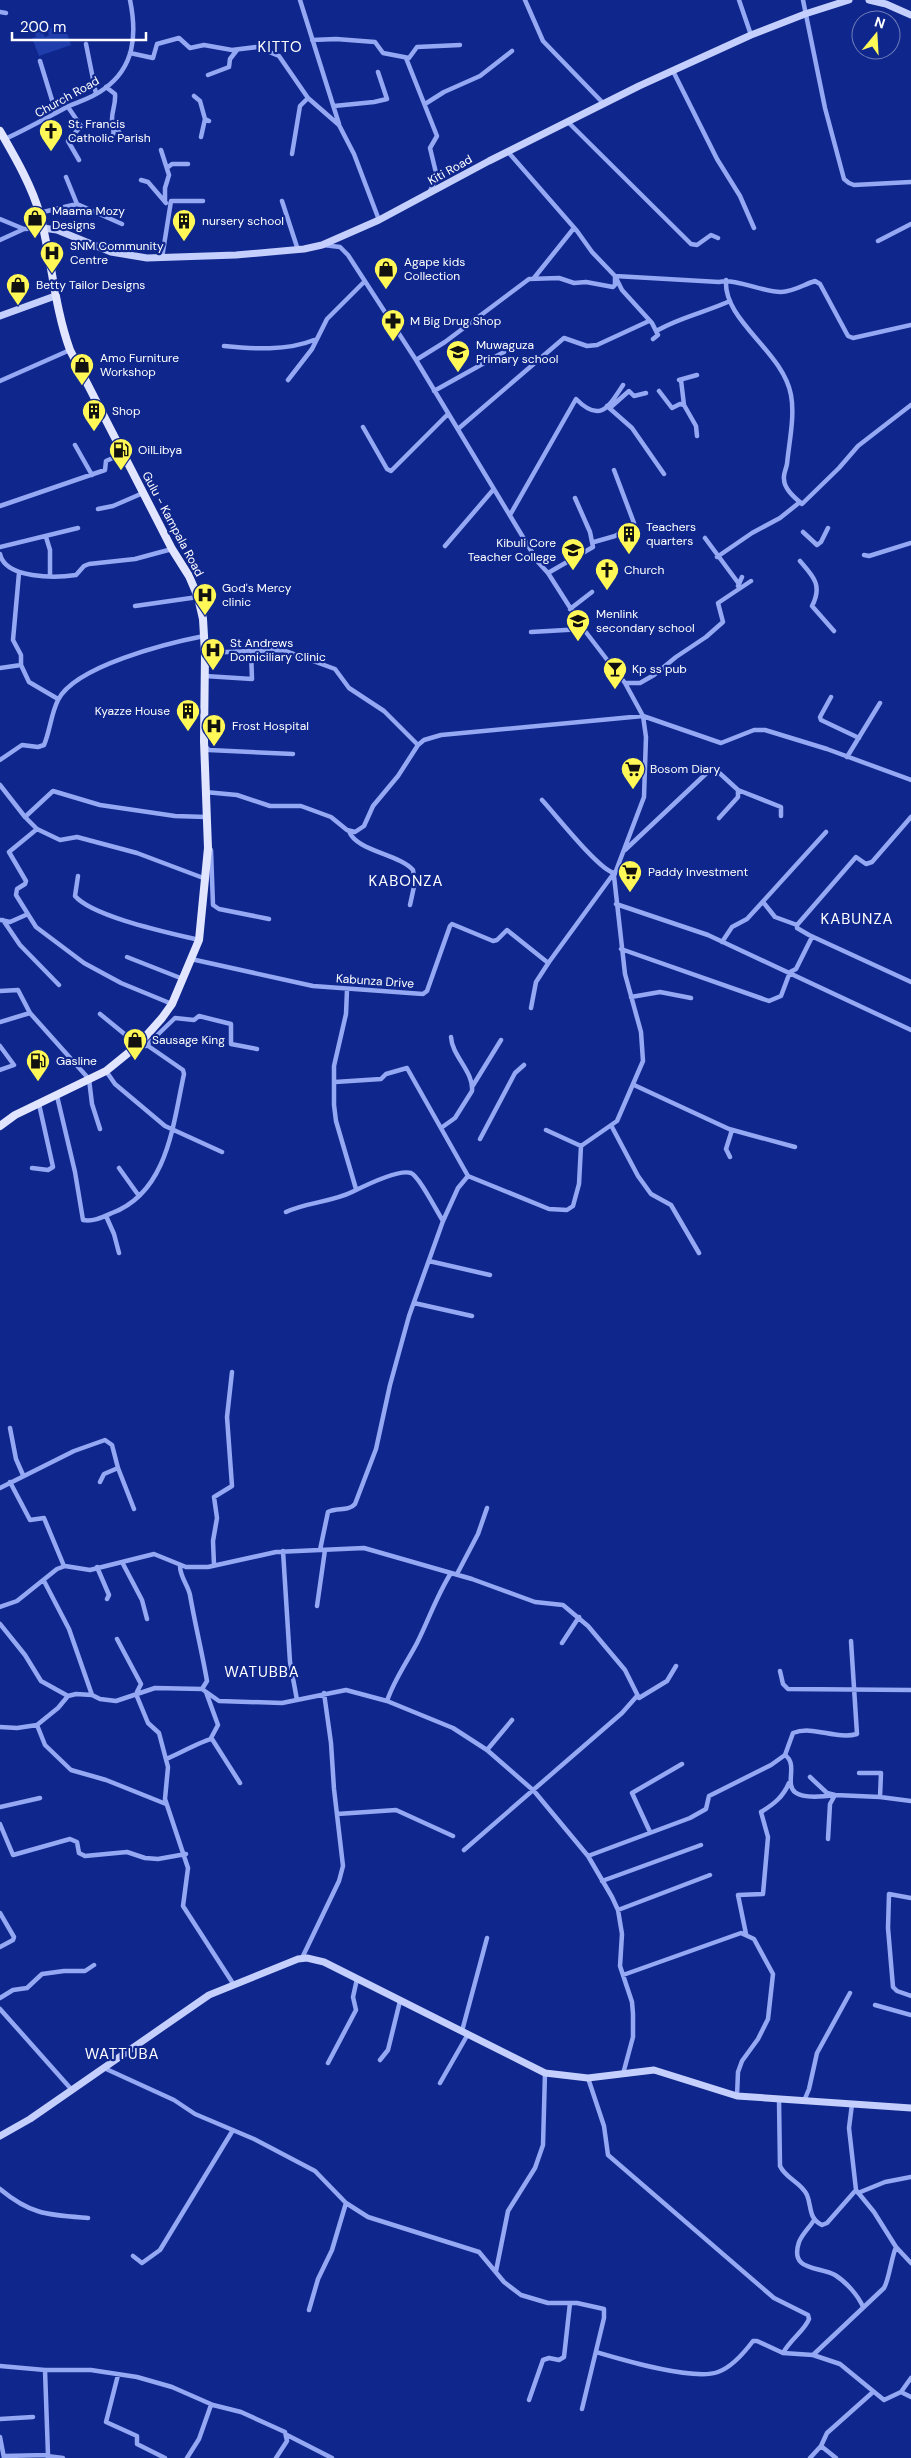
<svg xmlns="http://www.w3.org/2000/svg" width="911" height="2458" viewBox="0 0 911 2458" font-family="'DM Sans',sans-serif">
<style>
.green{fill:#203dac}
.lines{fill:none;stroke-linecap:round;stroke-linejoin:round}
.street{stroke:#95a8f3;stroke-width:4.5}
.secondary{stroke:#c4cffd;stroke-width:7}
.primary{stroke:#e1e5ff;stroke-width:8}
.labels{text-anchor:middle;dominant-baseline:central;stroke-width:4.5;stroke-linejoin:round;paint-order:stroke}
.street-label{font-size:12px;fill:#fff;stroke:#0f278c}
.poi-label{font-size:12px;fill:#fff;stroke:#0f278c;text-anchor:start}
.quarter-label{font-size:15px;letter-spacing:1px;fill:#fff;stroke:#0f278c}
</style>
<rect width="100%" height="100%" fill="#0f278c"/>
<path class="green" d="M64,23L71,45L39,56L32,38L36,37L35,33L42,31L45,37L49,35L47,29Z"/>
<g class="lines">
<path class="street" d="M300,0L339,124
M525,0L543,41L604,104
M739,0L751,35
M803,0L825,108L844,179L849,183L854,185L911,182
M0,12L6,13
M312,40L336,39L375,42L383,53L409,58L417,47L460,45
M86,44L96,94
M130,53L153,58L157,44L179,38L190,48L204,45L232,50L257,47L279,56L308,98L339,125L354,154L379,220
M406,58L437,136L430,148L437,177L430,191
M40,61L56,113
M673,71L717,159L740,196L754,228
M208,75L229,67L230,59L237,50
M106,87L115,94C116,104 112,110 112,119C112,130 117,131 109,141
M194,96L200,101L205,119L209,121
M425,104L444,92L480,76L512,51
M334,106L374,102L387,99L378,72
M68,107L81,126L68,141L79,160
M568,122L691,244L697,245L711,235L718,238
M115,126L121,135
M201,137L205,119
M5,139C27,129 48,117 69,106C81,101 94,97 104,89C135,67 137,34 130,0
M161,150L169,175L165,188V202
M509,153L577,231L592,252L615,276L622,290L652,323L658,335L653,339
M292,154L300,106L308,98
M167,168L172,164H188
M66,177L77,204
M141,180L148,182L166,203
M282,201L298,250
M39,213L77,204L122,224
M0,219L24,229L43,228
M0,240L24,229
M878,241L911,224
M323,245L340,247L348,255L416,360L538,562L548,573L585,631L625,683L643,716L646,737L644,797L614,876L625,974L641,1032L643,1061L617,1121L581,1146L579,1184L573,1206L567,1210L549,1209L468,1176L407,1068L386,1074L381,1079L335,1082
M162,258L171,201H203
M534,278L574,228
M726,280C723,321 783,351 791,395C795,416 789,443 787,464C786,469 783,475 784,479C784,489 795,498 802,504L839,468L858,446L911,405
M658,330C681,317 706,312 730,301
M224,346C253,349 287,351 314,340
M416,360L445,342L529,279L559,278L574,283L586,282L613,287L615,285V276L719,282C736,278 762,292 781,292C793,292 805,284 815,281L820,284L848,336L853,338L911,325
M288,380L312,349L327,319L364,282
M679,380L697,375
M681,380L684,405L696,426L697,436
M0,381L70,350
M434,391L504,352
M659,391L672,408L680,404L684,405
M607,406L632,428L664,474
M607,406H612L629,391L634,396L646,393
M363,427L387,469L391,471L448,414
M458,429L564,338L587,346L597,345L649,321
M75,445L92,475
M0,506L105,470L106,461L124,453
M98,509L113,506L143,493
M510,515L576,399C600,423 608,408 623,385
M803,532L817,545L821,542L828,528
M46,537L50,550V576
M705,538L739,584
M594,542L615,536L634,523L614,470
M445,546L493,490
M0,547L78,528
M0,554C5,579 56,578 76,575L84,566L89,564L135,559L172,549
M864,555L869,556L911,543
M717,557L752,533L780,518L800,502
M800,561C813,576 823,585 812,606L834,631
M19,573L13,640L21,655V665L29,682L58,699
M548,573L593,547L590,532L575,498
M738,586L742,577
M135,606L198,597
M570,609L592,592
M531,632L583,629
M205,653L251,651
M0,668L21,665
M205,676L252,679L251,651L283,650L335,669L349,688L384,711L418,745
M625,683H640L654,675L676,657L706,637L723,622L718,603L751,581
M831,697L820,717L821,720L859,738
M205,746L209,750L293,754
M847,757L880,703
M0,760L22,745L38,747L44,745C50,731 51,714 58,700C75,666 168,643 204,636
M0,785L25,817
M738,790L781,807V816
M205,792L237,795L270,806H301L331,817L347,830L355,832L364,826L373,806L398,776L418,745L424,740L441,735L643,716L721,743L754,730H765L827,749L911,780
M206,817L175,816L100,805L53,791L25,817L37,829L60,840L77,837L137,853L206,879
M911,817L872,862L866,864L856,857L797,925V928L809,935L911,982
M37,829L9,852L26,881L25,884L17,889L16,895L36,927L84,963L121,983L172,1004
M349,831C356,851 399,854 413,870L415,882L410,905
M211,850L213,905L219,909L269,919
M625,850L711,769H715L738,790V797L719,818
M78,876L75,896C93,917 170,933 199,940
M763,902L775,917L797,925
M616,904L708,935L911,1030
M1,920L10,922L28,914
M3,920L20,945L59,985
M722,942L732,927L747,919L826,832
M621,949L769,1001L781,996L790,972L796,969L812,937
M127,957L183,979
M191,959L313,986L423,994L427,991L450,926L452,924L493,941L497,940L507,930L547,962H549L614,873C598,869 556,815 542,800
M347,990L346,1014L334,1066V1105L336,1121L356,1189
M0,991L18,990L30,1013L89,1079L92,1104L100,1129
M631,997L660,992L691,998
M531,1008L536,982L549,962
M100,1014L138,1045
M0,1022L30,1013
M0,1046L14,1065L0,1070
M146,1046L175,1018L194,1020L199,1016L231,1024V1044L257,1049
M106,1071L115,1084L165,1126L222,1152
M634,1085L729,1129L795,1147
M472,1087L501,1040
M57,1096L75,1172L83,1220C93,1222 103,1217 112,1213C168,1192 173,1124 184,1074L183,1070L141,1041
M612,1127L638,1176L651,1194L671,1205L699,1253
M441,1128L455,1118L472,1091C474,1072 452,1056 451,1037
M546,1130L581,1146
M480,1139L515,1073L524,1065
M730,1157L726,1149L732,1130
M32,1168L48,1170L53,1167L39,1104
M119,1168L139,1196
M286,1212C307,1202 332,1202 352,1192C364,1186 399,1169 411,1173C419,1176 437,1212 443,1221
M106,1216L114,1234L119,1253
M429,1261L490,1275
M414,1303L472,1316
M10,1428L16,1459L23,1475
M118,1468L134,1509
M10,1482L30,1520L44,1518L64,1566
M0,1488L74,1451L105,1440L112,1445L118,1468L104,1474L100,1482
M320,1550L364,1548L472,1579L535,1602L563,1605L588,1626L625,1670L639,1698L667,1681L676,1666
M283,1551L290,1662L297,1700
M122,1562L142,1600L147,1619
M214,1565L213,1541L217,1518L214,1497L232,1486L227,1417L232,1372
M180,1566C180,1577 188,1585 190,1595C195,1624 202,1652 207,1681L202,1689
M97,1567L109,1595L107,1599
M457,1574L478,1534L487,1508
M44,1581L69,1629L92,1695
M317,1606L325,1550
M0,1607L17,1601L57,1569L65,1566L90,1570L154,1554L186,1567H208L276,1552L320,1550L328,1512C337,1507 348,1512 355,1504L376,1449L390,1385L409,1316L443,1221L458,1188L468,1176
M0,1624L25,1655L41,1681L68,1696
M117,1639L141,1684L137,1692
M562,1643L579,1617
M780,1671L783,1684L788,1689L911,1690
M206,1692L218,1725L211,1738L212,1739
M136,1694L148,1723L159,1733L168,1767L165,1799L188,1868L183,1906L234,1985
M387,1701C394,1680 407,1662 417,1643C429,1619 437,1595 451,1573
M37,1725L45,1745L71,1770L106,1780L166,1804
M0,1727L17,1728L37,1725L58,1708L68,1696L76,1694L92,1695L100,1699L116,1701L155,1688L202,1689L219,1701L282,1703L346,1690L387,1701L453,1728L487,1750L534,1791L588,1856L612,1897L618,1910L622,1934L620,1966L632,2002L633,2014V2037L623,2074
M487,1750L512,1720
M785,1755C805,1769 764,1805 835,1795L827,1793L810,1777
M166,1759C176,1755 206,1739 212,1739L240,1783
M859,1773H881L880,1797L911,1801
M0,1807L40,1798
M337,1814L396,1810L453,1836
M0,1824L13,1855L70,1839L77,1842L79,1853L85,1856L127,1852L145,1858L158,1859L186,1854
M650,1832L632,1793L682,1764
M828,1839L830,1804L835,1795L880,1797
M464,1850L622,1713L637,1696
M588,1856L690,1818L706,1809L709,1796L771,1765L785,1755L793,1733C813,1725 836,1740 857,1734L851,1641
M602,1881L701,1845
M911,1898L889,1894L888,1928L893,1987L897,1991L911,1996
M618,1910L710,1875
M746,1934L738,1895L763,1894L768,1837L761,1812C774,1804 783,1797 789,1783
M0,1947L13,1940L14,1937L0,1913
M302,1958L339,1881L343,1866L334,1789L331,1743L324,1693
M623,1975L741,1933L754,1939L773,1974L768,2019L758,2039L742,2061L738,2072L737,2096
M0,1998L13,1990L27,1988L42,1974L64,1971H85L94,1965
M875,2005L911,2015
M0,2009L72,2090
M462,2031L487,1938
M380,2060L388,2050L400,2001
M328,2063L356,2010L353,1997L357,1979
M104,2068L174,2100L195,2114L254,2139L315,2171L346,2203L368,2217L479,2252L504,2282L521,2295L548,2303H577L604,2309V2318L582,2409
M588,2078L604,2126L608,2155L774,2298L808,2315L809,2319C805,2330 790,2340 783,2353
M440,2083L468,2034
M779,2100L780,2166C786,2179 801,2182 807,2195C812,2207 808,2218 822,2225L827,2223L856,2190
M804,2101L809,2089L817,2053L850,1993
M852,2104L849,2128L856,2190L874,2212L896,2247L911,2263
M0,2189C31,2215 49,2215 88,2218
M858,2193L885,2182L911,2177
M814,2220C810,2227 802,2234 799,2242C789,2272 820,2266 835,2275C846,2282 858,2295 863,2307
M133,2256L142,2263L160,2250L233,2130
M496,2271L508,2211L535,2168L543,2145L545,2073
M309,2310L318,2279L332,2250L346,2203
M596,2352C623,2360 693,2381 718,2372C732,2367 744,2353 753,2341H757L783,2353L813,2355L840,2364L884,2400L901,2392L911,2378
M813,2355L884,2288C889,2280 891,2259 896,2247
M0,2366L45,2370H91L137,2377L172,2387L213,2405L241,2412L285,2432L287,2441L276,2458
M118,2375L106,2422L137,2436V2444L165,2458
M901,2392L911,2397
M529,2400L543,2360L549,2358L559,2360L564,2357L570,2303
M0,2419L33,2417
M287,2435L332,2458
M0,2437L4,2458
M821,2446L836,2458
M4,2456L48,2455L45,2370
M47,2456L63,2458
M187,2458L199,2439L211,2405
M810,2458L821,2446L827,2433L873,2392"/>
<path class="secondary" d="M869,0L886,4L911,15
M43,228L57,230L111,252L147,258L236,255L304,249L322,245L379,220L489,161L639,86L751,35L805,14L849,0
M0,316L55,296
M0,2136L30,2119L209,1995L298,1959L307,1958L324,1962L545,2073L588,2078L654,2070L737,2096L911,2108"/>
<path class="primary" d="M0,131C15,157 32,186 40,215C52,260 54,306 70,350L172,549L189,576L198,597L203,619L205,653L204,741L208,848L199,940L172,1004L162,1018L138,1045L106,1071L15,1115L0,1126"/>
</g>
<defs>
<g id="church-pin" transform="scale(1.25)"><path d="M0 17L-7.5 6A9.5 9.5 0 1 1 7.5 6Z" fill="#fff857" stroke="#0f278c"/><path d="M-1.2-6h2.4v3.5h3.3v2.4h-3.3V6h-2.4V-.1h-3.3v-2.4h3.3Z" fill="#111"/></g>
<g id="shop-pin" transform="scale(1.25)"><path d="M0 17L-7.5 6A9.5 9.5 0 1 1 7.5 6Z" fill="#fff857" stroke="#0f278c"/><path d="M-5-2.5h2.3a2.7 3.5 0 0 1 5.4 0H5L5.5 6h-11ZM-1.5-2.5h3a1.5 2.3 0 0 0-3 0Z" fill="#111"/></g>
<g id="building-pin" transform="scale(1.25)"><path d="M0 17L-7.5 6A9.5 9.5 0 1 1 7.5 6Z" fill="#fff857" stroke="#0f278c"/><path d="M-4-6H4V6H1V3H-1V6H-4ZM-2.5-4.3h1.7v1.8h-1.7ZM.8-4.3h1.7v1.8H.8ZM-2.5-1h1.7V.8h-1.7ZM.8-1h1.7V.8H.8Z" fill="#111"/></g>
<g id="hospital-pin" transform="scale(1.25)"><path d="M0 17L-7.5 6A9.5 9.5 0 1 1 7.5 6Z" fill="#fff857" stroke="#0f278c"/><path d="M-5-5h3v3.5h4V-5h3V5h-3V1.5h-4V5h-3Z" fill="#111"/></g>
<g id="pharmacy-pin" transform="scale(1.25)"><path d="M0 17L-7.5 6A9.5 9.5 0 1 1 7.5 6Z" fill="#fff857" stroke="#0f278c"/><path d="M-2-6h4v4h4v4h-4v4h-4v-4h-4v-4h4Z" fill="#111"/></g>
<g id="school-pin" transform="scale(1.25)"><path d="M0 17L-7.5 6A9.5 9.5 0 1 1 7.5 6Z" fill="#fff857" stroke="#0f278c"/><path d="M0-5L7-2L0 1L-7-2ZM-4 1L0 2.5L4 1V4Q0 6-4 4Z" fill="#111"/></g>
<g id="fuel-pin" transform="scale(1.25)"><path d="M0 17L-7.5 6A9.5 9.5 0 1 1 7.5 6Z" fill="#fff857" stroke="#0f278c"/><path d="M-5.5-6h7V0h2V4h1.3V-2.5L3-4.5l.8-.8L6-3V5H2.5V1h-1V6h-7ZM-4.2-4.7v3.2H.2V-4.7Z" fill="#111"/></g>
<g id="bar-pin" transform="scale(1.25)"><path d="M0 17L-7.5 6A9.5 9.5 0 1 1 7.5 6Z" fill="#fff857" stroke="#0f278c"/><path d="M-6-5H6L.8 .8V4.5H3.5V6h-7V4.5H-.8V.8Z" fill="#111"/></g>
<g id="supermarket-pin" transform="scale(1.25)"><path d="M0 17L-7.5 6A9.5 9.5 0 1 1 7.5 6Z" fill="#fff857" stroke="#0f278c"/><path d="M-6-5.5h2.5l.6 2H6L4.5 2H-2.5L-4.4-4H-6ZM-1.5 3.2a1.3 1.3 0 1 0 .1 0ZM3 3.2a1.3 1.3 0 1 0 .1 0Z" fill="#111"/></g>
</defs>
<g fill-rule="evenodd">
<use href="#church-pin" x="51" y="131"/>
<use href="#shop-pin" x="35" y="218"/>
<use href="#building-pin" x="184" y="221"/>
<use href="#hospital-pin" x="52" y="253"/>
<use href="#shop-pin" x="386" y="269"/>
<use href="#shop-pin" x="18" y="285"/>
<use href="#pharmacy-pin" x="393" y="321"/>
<use href="#school-pin" x="458" y="352"/>
<use href="#shop-pin" x="82" y="365"/>
<use href="#building-pin" x="94" y="411"/>
<use href="#fuel-pin" x="121" y="450"/>
<use href="#building-pin" x="629" y="534"/>
<use href="#school-pin" x="573" y="550"/>
<use href="#church-pin" x="607" y="570"/>
<use href="#hospital-pin" x="205" y="595"/>
<use href="#school-pin" x="578" y="621"/>
<use href="#hospital-pin" x="213" y="650"/>
<use href="#bar-pin" x="615" y="669"/>
<use href="#building-pin" x="188" y="711"/>
<use href="#hospital-pin" x="214" y="726"/>
<use href="#supermarket-pin" x="633" y="769"/>
<use href="#supermarket-pin" x="630" y="872"/>
<use href="#shop-pin" x="135" y="1040"/>
<use href="#fuel-pin" x="38" y="1061"/>
</g>
<g class="labels">
<g class="street-label">
<text transform="translate(67 97) rotate(-29)">Church Road</text>
<text transform="translate(450 170) rotate(-29)">Kiti Road</text>
<text transform="translate(173 524) rotate(62)">Gulu - Kampala Road</text>
<text transform="translate(375 981) rotate(4)">Kabunza Drive</text>
</g>
<g class="poi-label">
<text x="68" y="124">St. Francis<tspan x="68" dy="14">Catholic Parish</tspan></text>
<text x="52" y="211">Maama Mozy<tspan x="52" dy="14">Designs</tspan></text>
<text x="202" y="221">nursery school</text>
<text x="70" y="246">SNM Community<tspan x="70" dy="14">Centre</tspan></text>
<text x="404" y="262">Agape kids<tspan x="404" dy="14">Collection</tspan></text>
<text x="36" y="285">Betty Tailor Designs</text>
<text x="410" y="321">M Big Drug Shop</text>
<text x="476" y="345">Muwaguza<tspan x="476" dy="14">Primary school</tspan></text>
<text x="100" y="358">Amo Furniture<tspan x="100" dy="14">Workshop</tspan></text>
<text x="112" y="411">Shop</text>
<text x="138" y="450">OilLibya</text>
<text x="646" y="527">Teachers<tspan x="646" dy="14">quarters</tspan></text>
<text x="556" y="543" text-anchor="end">Kibuli Core<tspan x="556" dy="14">Teacher College</tspan></text>
<text x="624" y="570">Church</text>
<text x="222" y="588">God's Mercy<tspan x="222" dy="14">clinic</tspan></text>
<text x="596" y="614">Menlink<tspan x="596" dy="14">secondary school</tspan></text>
<text x="230" y="643">St Andrews<tspan x="230" dy="14">Domiciliary Clinic</tspan></text>
<text x="632" y="669">Kp ss pub</text>
<text x="170" y="711" text-anchor="end">Kyazze House</text>
<text x="232" y="726">Frost Hospital</text>
<text x="650" y="769">Bosom Diary</text>
<text x="648" y="872">Paddy Investment</text>
<text x="152" y="1040">Sausage King</text>
<text x="56" y="1061">Gasline</text>
</g>
<g class="quarter-label">
<text x="280" y="47">KITTO</text>
<text x="406" y="881">KABONZA</text>
<text x="857" y="919">KABUNZA</text>
<text x="262" y="1672">WATUBBA</text>
<text x="122" y="2054">WATTUBA</text>
</g>
</g>
<g transform="translate(876 35) rotate(18)"><circle r="24" fill="#0f278c" stroke="#6f7dba"/>
<path d="M0-4L9 19L0 12L-9 19Z" fill="#fff857"/>
<text y="-8" font-size="14" font-weight="bold" text-anchor="middle" fill="#ffffff">N</text>
</g>
<path d="M12 32v8h134v-8" fill="none" stroke="#ffffff" stroke-width="2.5"/>
<text x="20" y="32" font-size="15" fill="#ffffff" stroke="#0f278c" stroke-width="4" paint-order="stroke">200 m</text>
</svg>
